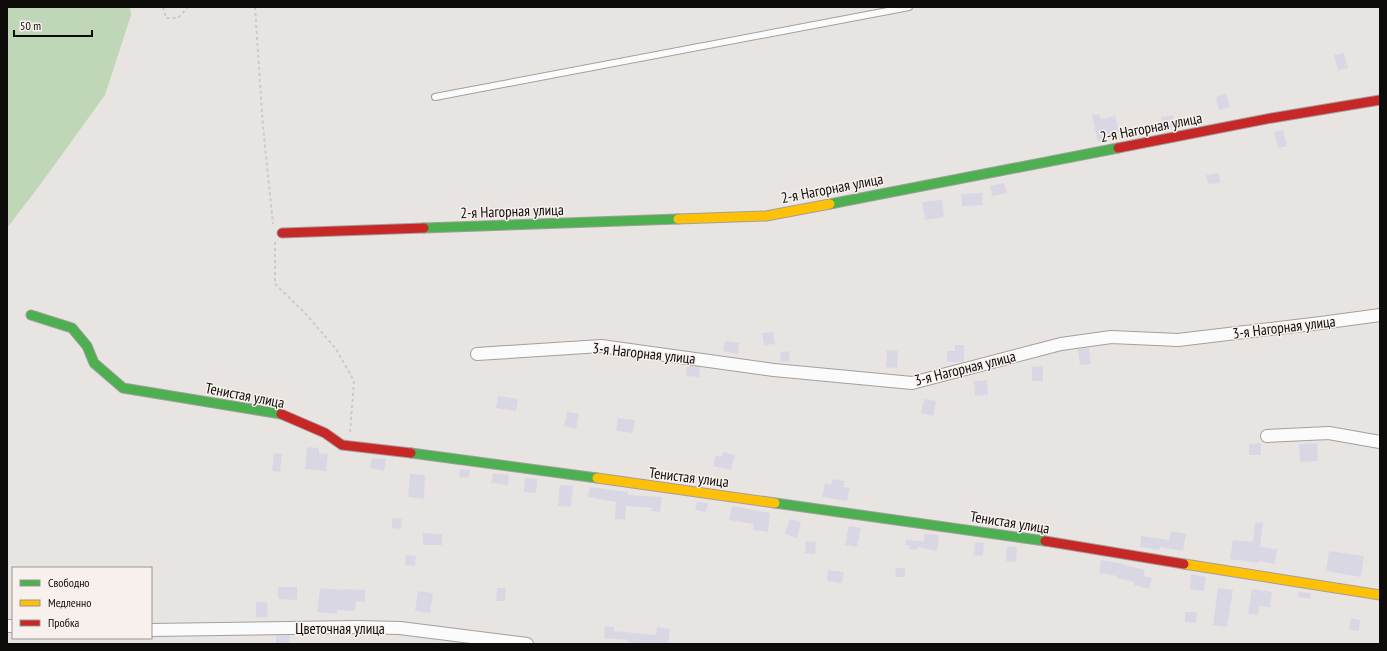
<svg xmlns="http://www.w3.org/2000/svg" width="1387" height="651" viewBox="0 0 1387 651" font-family="'PT Sans Narrow',sans-serif">
<style>
.green{fill:#bfd7b7}
.building{fill:#dad7e4}
.lines{fill:none;stroke-linecap:round;stroke-linejoin:round}
.lane-casing{stroke:#a29f9d;stroke-width:8}
.street-casing{stroke:#a29f9d;stroke-width:14}
.fast-casing{stroke:#a29f9d;stroke-width:11}
.slow-casing{stroke:#a29f9d;stroke-width:11}
.jam-casing{stroke:#a29f9d;stroke-width:11}
.path{stroke:#cbcac9;stroke-width:2;stroke-dasharray:3 3;stroke-linecap:butt}
.lane{stroke:#fcfbfb;stroke-width:6}
.street{stroke:#fcfbfb;stroke-width:12}
.fast{stroke:#4caf50;stroke-width:9}
.slow{stroke:#ffc107;stroke-width:9}
.jam{stroke:#c62828;stroke-width:9}
.labels{text-anchor:middle;dominant-baseline:central;stroke-width:3;stroke-linejoin:round;paint-order:stroke}
.street-label{font-size:15px;fill:#0e0c0a;stroke:#f8f0ec}
</style>
<rect width="100%" height="100%" fill="#e8e4e2"/>
<path class="green" d="M7,7H130L131,15L105,95L40,185L7,228Z"/>
<path class="building" d="M1344,53L1348,68L1338,70L1334,55Z
M1226,94L1230,107L1219,110L1216,97Z
M1099,114L1101,119L1115,116L1119,132L1104,135L1106,141L1098,142L1092,115Z
M1173,115L1175,127L1163,129L1161,117Z
M1283,130L1287,146L1278,148L1274,132Z
M1219,173L1220,183L1208,184L1206,175Z
M1004,183L1007,193L992,196L990,186Z
M982,193L983,205L962,206L961,194Z
M942,200L944,217L925,220L922,202Z
M773,332L775,344L764,345L762,333Z
M725,341L739,343L738,354L723,351Z
M955,345H964V362H947V351H955Z
M1089,348L1091,364L1080,365L1078,349Z
M887,350L898,351L897,368L886,367Z
M789,351L790,361L781,362L780,352Z
M687,365L700,367L699,377L686,376Z
M1043,366V381H1032V367Z
M987,380L988,395L975,396L974,381Z
M498,396L518,399L516,411L496,408Z
M924,399L936,401L933,416L921,413Z
M567,412L579,414L576,429L564,426Z
M618,418L635,420L633,433L616,431Z
M1261,443V455H1249V444Z
M1317,443L1318,461L1300,462L1299,444Z
M307,447L319,448V453L328,454L326,471L305,469Z
M723,452L735,455L731,470L713,466L716,455L721,457Z
M274,453L282,454L280,472L272,471Z
M372,458L386,459L384,471L370,468Z
M460,469L470,470L469,478L459,477Z
M493,473L509,475L508,485L491,483Z
M410,474L425,475L424,499L408,497Z
M525,478L537,479L536,493L524,492Z
M833,479L845,481L843,487L850,488L847,501L822,497L825,483L831,485Z
M560,485L573,486L571,507L558,506Z
M590,487L628,492L627,495L662,497L660,512L651,511L652,508L626,506L625,520L615,519L616,502L588,497Z
M697,502L708,503L706,512L695,510Z
M732,506L770,513L768,532L753,530L754,524L729,520Z
M392,518L402,519L401,529L392,528Z
M790,519L801,522L797,538L785,534Z
M1255,522L1263,523L1260,547L1277,549L1275,564L1259,561L1258,563L1230,559L1233,540L1253,542Z
M849,526L861,528L857,547L845,545Z
M1171,531L1186,534L1183,551L1160,547L1159,550L1140,547L1141,536L1169,540Z
M423,533L442,534V545H423Z
M925,534L939,535L937,551L917,547V550L909,549V546L905,545L906,540L924,541Z
M806,541L816,542L815,554L805,553Z
M975,542L984,543L983,556L974,555Z
M1007,546L1017,547L1016,562L1006,561Z
M1329,551L1364,556L1361,577L1326,571Z
M406,555L416,556L415,566L405,565Z
M1101,560L1124,564V565L1145,570L1143,576L1152,578L1149,589L1134,585V582L1117,578V576L1099,573Z
M896,568H905V577H895Z
M828,570L844,572L842,583L827,581Z
M1191,574L1206,577L1204,591L1190,589Z
M278,587H297V600L278,599Z
M320,588L342,590V589L365,590V602L356,601L355,611L337,610V614L317,612Z
M497,588H506L505,601H496Z
M1218,588L1233,590L1227,627L1213,625Z
M1252,589L1272,592L1270,607L1259,606L1258,615L1248,614Z
M418,591L433,593L430,613L415,611Z
M1299,592L1311,593L1310,599L1298,597Z
M256,602H267L268,617H256Z
M1185,612H1197L1196,623L1185,622Z
M1351,618L1360,620L1359,631L1349,630Z
M605,626L614,627V631L656,635L657,627L670,629L668,644H646L628,642V640L604,638Z
M290,635L289,644H276V636Z"/>
<g class="lines">
<g class="lane-casing">
<path id="lane" d="M435,97L909,7"/>
</g>
<g class="street-casing">
<path id="street" d="M477,354L601,346L774,370L912,383L1061,344L1111,337L1178,340L1321,323L1380,315
M1267,436L1329,433L1380,442
M7,626H13
M151,630L357,627L400,628L527,644"/>
</g>
<g class="fast-casing">
<path id="fast" d="M830,204L1118,148
M424,228L678,219
M31,315L72,328L87,346L94,363L123,388L281,414
M411,453L597,478
M775,503L1045,541"/>
</g>
<g class="slow-casing">
<path id="slow" d="M678,219L766,216L830,204
M597,478L775,503
M1184,564L1380,595"/>
</g>
<g class="jam-casing">
<path id="jam" d="M1118,148L1272,118L1380,100
M282,233L424,228
M281,414L325,433L342,445L411,453
M1045,541L1184,564"/>
</g>
<path class="path" d="M163,7L166,18H178L188,7
M255,7L263,127L273,224
M275,242V284L305,313L336,349L354,381L350,433"/>
<use href="#lane" class="lane"/>
<use href="#street" class="street"/>
<use href="#fast" class="fast"/>
<use href="#slow" class="slow"/>
<use href="#jam" class="jam"/>
</g>
<g class="labels">
<g class="street-label">
<text transform="translate(1151 127) rotate(-11)">2-я Нагорная улица</text>
<text transform="translate(832 188) rotate(-11)">2-я Нагорная улица</text>
<text transform="translate(512 211) rotate(-2)">2-я Нагорная улица</text>
<text transform="translate(1284 327) rotate(-7)">3-я Нагорная улица</text>
<text transform="translate(644 353) rotate(6)">3-я Нагорная улица</text>
<text transform="translate(965 368) rotate(-14)">3-я Нагорная улица</text>
<text transform="translate(245 395) rotate(11)">Тенистая улица</text>
<text transform="translate(689 477) rotate(7)">Тенистая улица</text>
<text transform="translate(1010 522) rotate(9)">Тенистая улица</text>
<text x="340" y="628">Цветочная улица</text>
</g>
</g>
<rect width="1387" height="651" fill="none" stroke="#0e0c0a" stroke-width="16"/>
<rect x="12" y="567" width="140" height="72" fill="#f8f0ec" stroke="#9a9592"/>
<rect x="20" y="580" width="20" height="6" fill="#4caf50" stroke="#9a9592"/>
<text x="48" y="587" font-size="12" fill="#0e0c0a">Свободно</text>
<rect x="20" y="600" width="20" height="6" fill="#ffc107" stroke="#9a9592"/>
<text x="48" y="607" font-size="12" fill="#0e0c0a">Медленно</text>
<rect x="20" y="620" width="20" height="6" fill="#c62828" stroke="#9a9592"/>
<text x="48" y="627" font-size="12" fill="#0e0c0a">Пробка</text>
<path d="M14 30v6h78v-6" fill="none" stroke="#0e0c0a" stroke-width="2"/>
<text x="20" y="30" font-size="12" fill="#0e0c0a" stroke="#f8f0ec" stroke-width="3" paint-order="stroke">50 m</text>
</svg>
